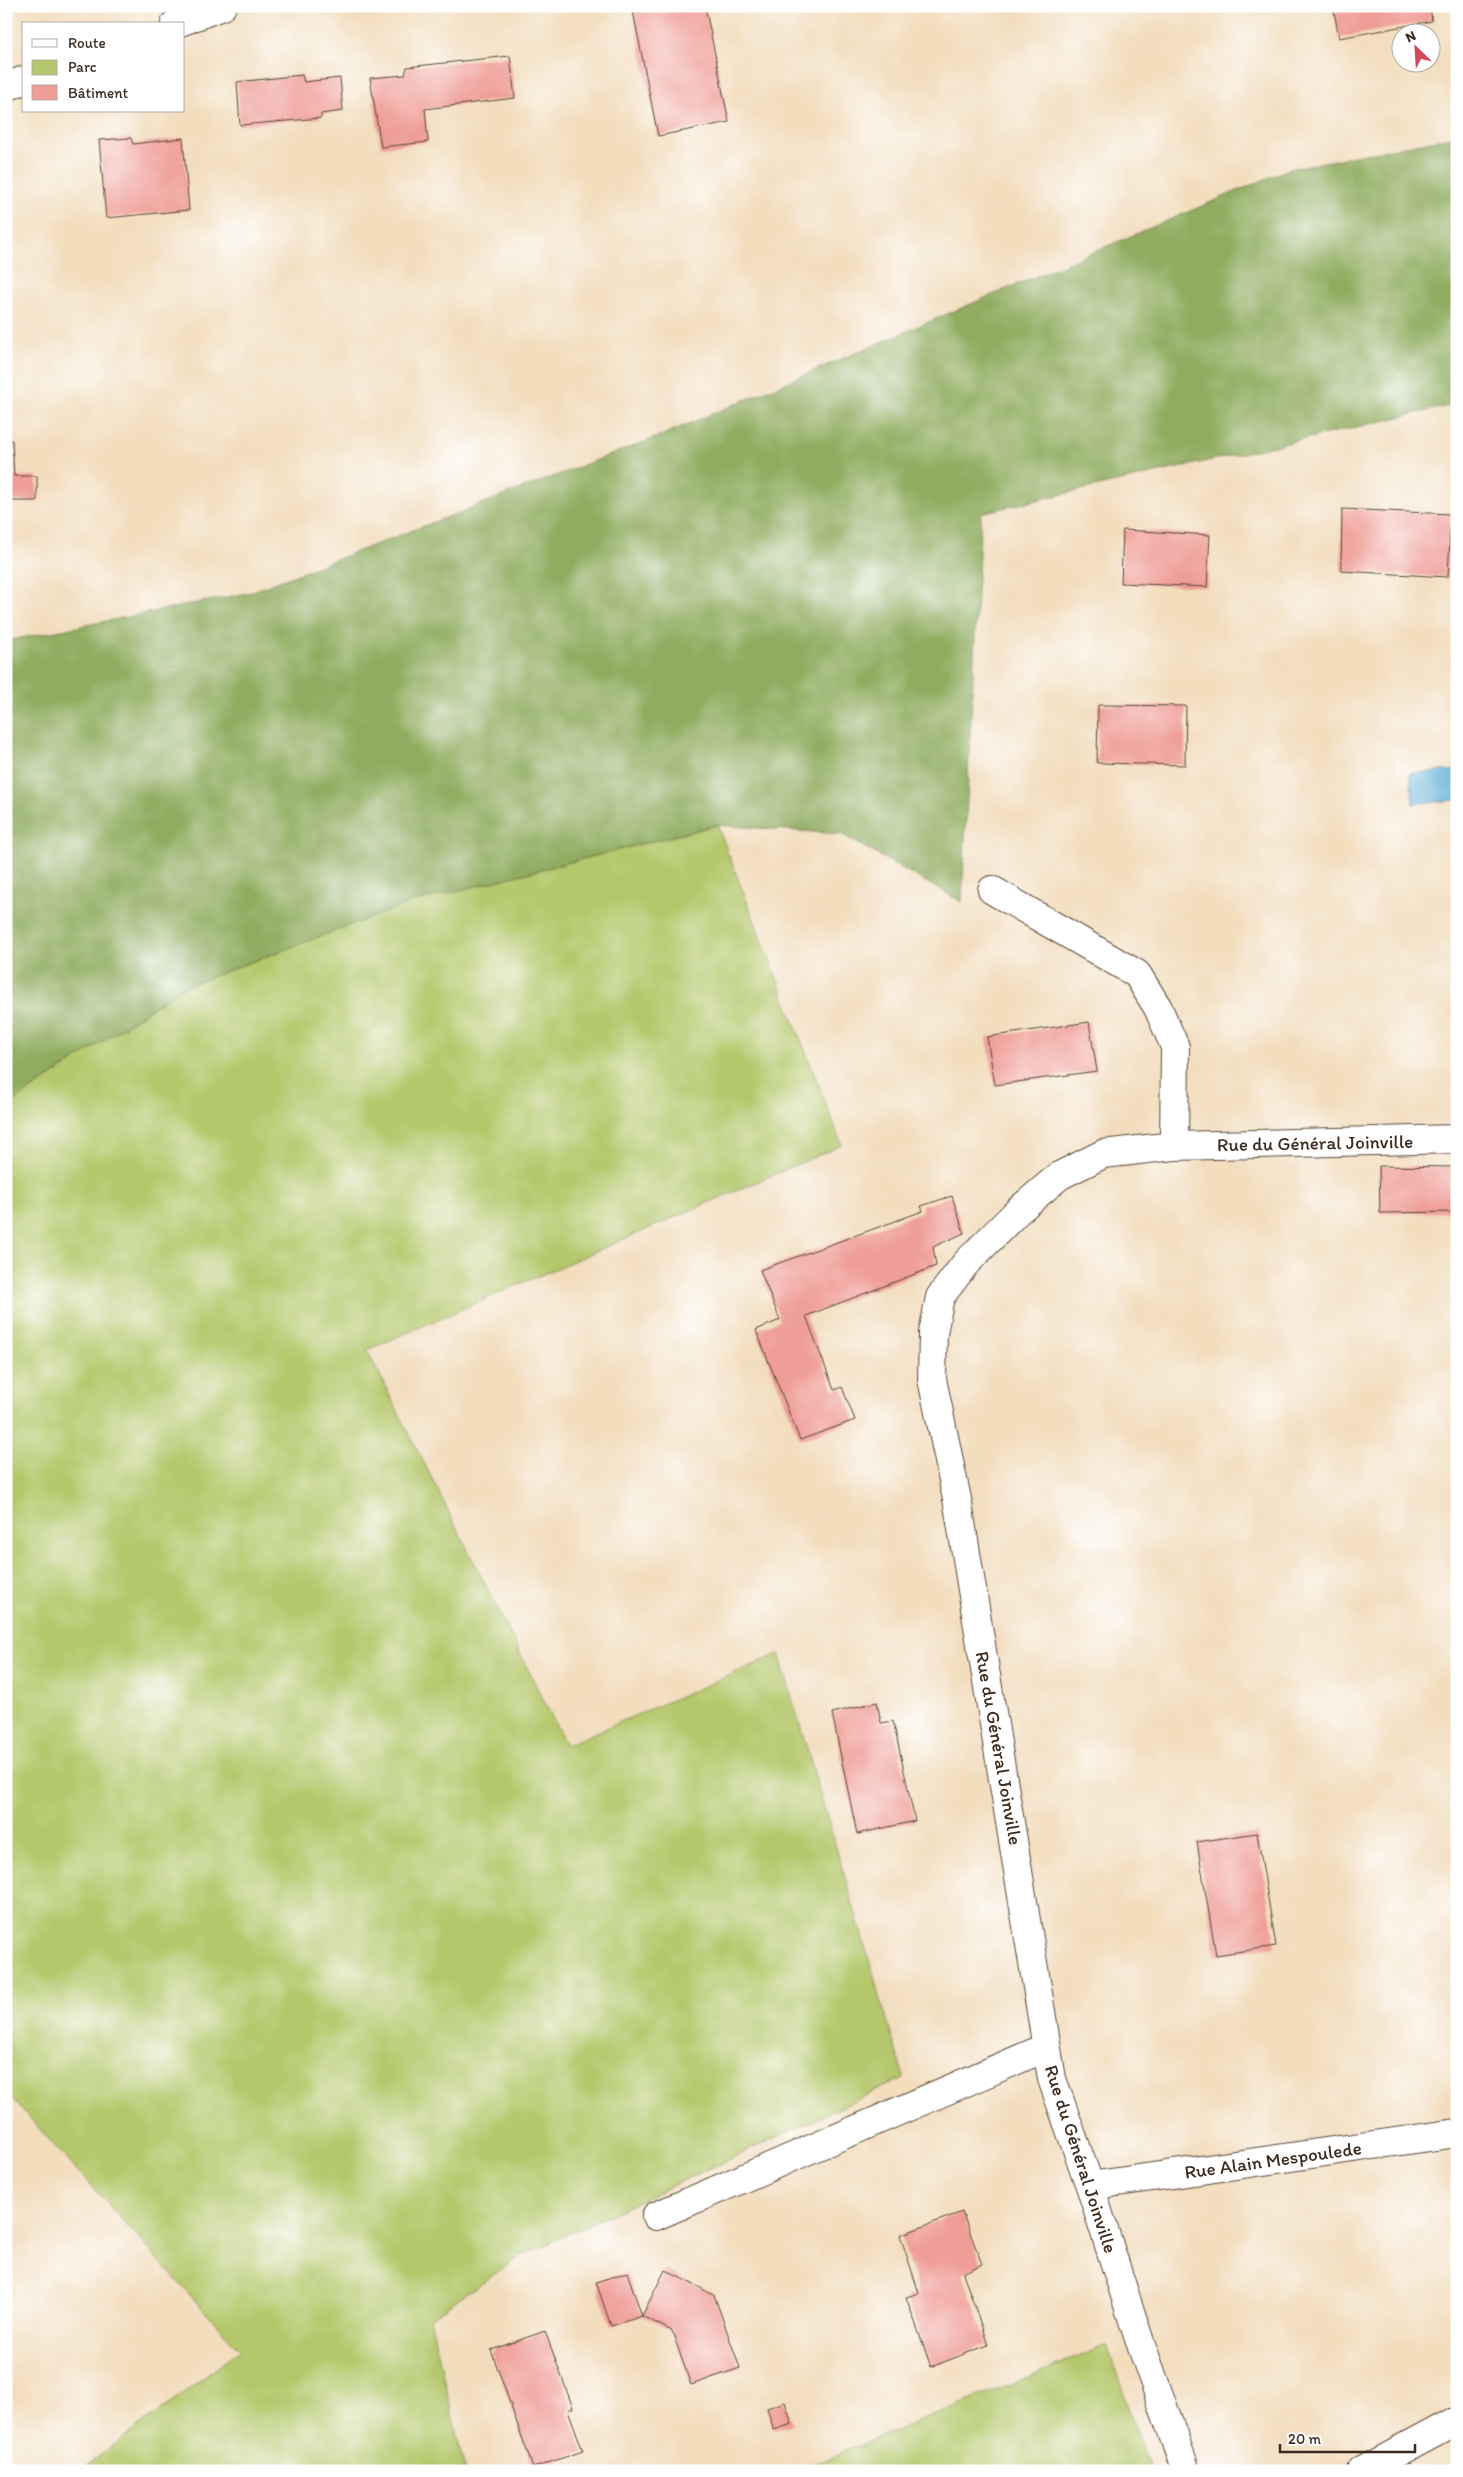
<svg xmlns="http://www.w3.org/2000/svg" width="1463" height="2477" viewBox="0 0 1463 2477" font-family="Itim,sans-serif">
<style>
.green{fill:#b4c76b;stroke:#787844}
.forest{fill:#8fac5f;stroke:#656b3e}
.water{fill:#58acd4;stroke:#4a6b79}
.building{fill:#ef9d96}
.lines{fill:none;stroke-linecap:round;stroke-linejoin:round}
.minor-casing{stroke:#564536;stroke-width:30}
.minor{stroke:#fff;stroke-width:28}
.labels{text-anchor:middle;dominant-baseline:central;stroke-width:5;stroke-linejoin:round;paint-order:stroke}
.street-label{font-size:19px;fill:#3b2a1e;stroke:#fff}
</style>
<rect width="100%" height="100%" fill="#fff"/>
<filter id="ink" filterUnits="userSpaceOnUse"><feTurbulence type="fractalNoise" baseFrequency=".02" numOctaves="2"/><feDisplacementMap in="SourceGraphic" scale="10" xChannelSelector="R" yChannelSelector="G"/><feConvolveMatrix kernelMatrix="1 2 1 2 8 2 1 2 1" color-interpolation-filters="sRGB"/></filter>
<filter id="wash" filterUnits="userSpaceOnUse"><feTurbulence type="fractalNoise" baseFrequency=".0096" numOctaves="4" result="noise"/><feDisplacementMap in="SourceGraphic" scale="20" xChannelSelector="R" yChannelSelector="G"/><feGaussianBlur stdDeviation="1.12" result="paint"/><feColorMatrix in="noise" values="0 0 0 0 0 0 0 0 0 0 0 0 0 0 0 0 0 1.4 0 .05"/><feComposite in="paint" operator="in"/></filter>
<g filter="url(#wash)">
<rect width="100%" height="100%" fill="#f2ddbd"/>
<path class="green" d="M717,825L842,1145L367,1350L566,1745L779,1654L904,2078L521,2256L430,2318L465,2471H80L240,2350L6,2092V1107L181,988L413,902Z
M1107,2345L1150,2471H796Z"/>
<path class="forest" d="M1457,136V404L981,513L962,902L841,834L716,825L413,902L181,988L6,1107V641L248,593L660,436L1289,169Z"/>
<path class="water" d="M1457,770V800L1413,804L1410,773Z"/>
<g id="blocks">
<path class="building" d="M632,6H705L729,122L658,136Z
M1333,6H1430L1432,21L1339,38Z
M510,56L515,98L425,109L428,142L381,147L370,78L405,75L407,67Z
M302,75L304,82L340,78L343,111L321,114V118L240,125L237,82Z
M131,138L133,144L183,138L189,210L106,218L99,140Z
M6,440H12L14,476H37V501H6Z
M1342,509L1451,514L1448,577L1341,571Z
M1123,530L1210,535L1207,587L1121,583Z
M1098,705L1186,706L1185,765L1097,763Z
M1089,1022L1097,1071L995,1085L987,1037Z
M1379,1166L1457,1167V1212L1380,1213Z
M952,1196L964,1233L933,1247L936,1266L806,1316L834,1390L842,1387L855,1420L800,1440L756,1330L780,1320L760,1270L923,1211L921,1206Z
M877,1702L881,1723L893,1721L915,1821L857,1834L832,1713Z
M1257,1833L1276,1946L1216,1955L1197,1842Z
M962,2212L982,2264L963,2273L988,2345L931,2367L906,2297L919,2293L900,2235Z
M665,2270L714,2295L740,2368L691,2385L672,2331L642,2316Z
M627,2272L642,2316L611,2326L596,2282Z
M545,2331L573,2408L568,2410L583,2451L533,2468L491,2350Z
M785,2402L792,2424L774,2430L767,2408Z"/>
</g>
</g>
<g filter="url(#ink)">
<use href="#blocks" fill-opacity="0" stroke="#564536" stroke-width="1"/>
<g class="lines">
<g class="minor-casing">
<path id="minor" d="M175,24L222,6
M6,87L24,80
M992,890L1137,974L1158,1008L1175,1047L1174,1146
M1090,2186L1457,2133
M656,2216L1047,2047
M1186,2471L1138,2336L1090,2186L1052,2079L958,1504L932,1379L933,1333L940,1297L966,1263L1019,1210L1059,1176L1103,1154L1174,1146L1457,1139
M1362,2471L1457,2420"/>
</g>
<use href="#minor" class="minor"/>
</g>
</g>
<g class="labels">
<g class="street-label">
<text transform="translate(1315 1143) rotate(-1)">Rue du Général Joinville</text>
<text transform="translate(999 1748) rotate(80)">Rue du Général Joinville</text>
<text transform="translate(1081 2159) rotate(72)">Rue du Général Joinville</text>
<text transform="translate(1273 2160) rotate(-8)">Rue Alain Mespoulede</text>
</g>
</g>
<rect width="1463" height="2477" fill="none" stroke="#fff" stroke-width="25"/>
<rect x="22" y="22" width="162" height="90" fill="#ffffff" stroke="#b1aaa5"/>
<rect x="32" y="39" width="25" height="8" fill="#ffffff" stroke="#b1aaa5"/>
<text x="68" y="48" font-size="15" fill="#3b2a1e">Route</text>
<rect x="32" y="60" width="25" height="15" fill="#b4c76b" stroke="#b1aaa5"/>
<text x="68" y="72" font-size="15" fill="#3b2a1e">Parc</text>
<rect x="32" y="85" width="25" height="15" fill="#ef9d96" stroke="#b1aaa5"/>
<text x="68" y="98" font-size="15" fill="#3b2a1e">Bâtiment</text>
<g transform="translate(1416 48) rotate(335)"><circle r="24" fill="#ffffff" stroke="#b1aaa5"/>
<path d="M0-4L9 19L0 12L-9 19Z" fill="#d1495b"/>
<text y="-8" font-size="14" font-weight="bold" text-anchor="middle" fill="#3b2a1e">N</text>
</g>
<path d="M1280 2444v8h135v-8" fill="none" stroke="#3b2a1e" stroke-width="2.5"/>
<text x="1288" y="2444" font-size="15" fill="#3b2a1e" stroke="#ffffff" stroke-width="4" paint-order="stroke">20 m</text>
</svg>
